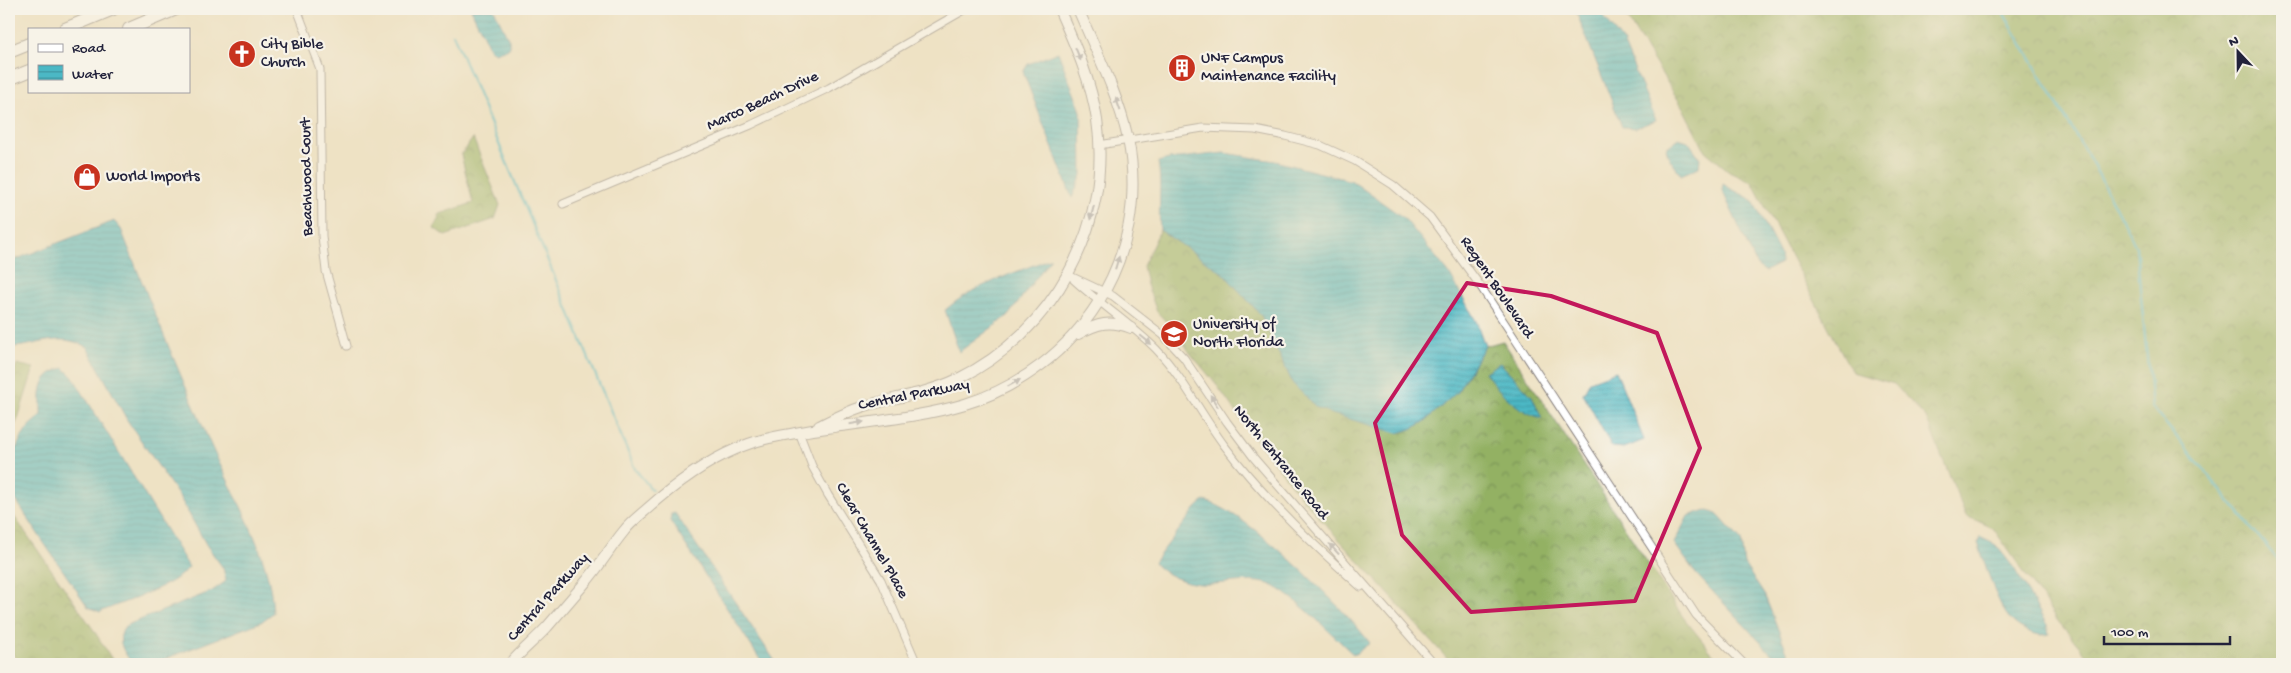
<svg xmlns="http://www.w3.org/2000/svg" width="2291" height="673" viewBox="0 0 2291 673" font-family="'Gochi Hand',sans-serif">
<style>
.forest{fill:url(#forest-crowns);stroke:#5a6a50}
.water{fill:url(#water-rules);stroke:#366d80}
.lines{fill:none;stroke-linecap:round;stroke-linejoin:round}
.stream{stroke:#4bb8c5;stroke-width:2.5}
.street-casing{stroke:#888280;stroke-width:9}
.secondary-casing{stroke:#888280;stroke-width:12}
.highway-casing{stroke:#888280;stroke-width:14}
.street{stroke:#fff;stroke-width:7}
.secondary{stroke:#fff;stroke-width:10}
.highway{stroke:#fff;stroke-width:12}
.oneway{fill:#9c9ca7}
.marked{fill:none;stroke:#c2185b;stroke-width:4;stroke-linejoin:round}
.labels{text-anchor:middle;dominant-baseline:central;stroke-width:4.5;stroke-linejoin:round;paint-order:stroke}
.poi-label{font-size:16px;fill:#22223b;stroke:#f7f3e8;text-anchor:start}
.street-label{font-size:16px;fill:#22223b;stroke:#f7f3e8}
</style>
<defs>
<pattern id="forest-crowns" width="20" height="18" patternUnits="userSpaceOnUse" patternTransform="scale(1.25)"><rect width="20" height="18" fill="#93b164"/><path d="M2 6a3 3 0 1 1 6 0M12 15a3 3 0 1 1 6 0" fill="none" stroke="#789054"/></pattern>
<pattern id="water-rules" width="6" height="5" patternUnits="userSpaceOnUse" patternTransform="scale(1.25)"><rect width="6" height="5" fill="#4bb8c5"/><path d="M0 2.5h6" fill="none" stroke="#3e95a1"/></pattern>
</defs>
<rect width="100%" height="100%" fill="#f7f3e8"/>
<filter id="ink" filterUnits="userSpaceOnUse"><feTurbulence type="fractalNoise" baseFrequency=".02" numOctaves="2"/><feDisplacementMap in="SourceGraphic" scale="10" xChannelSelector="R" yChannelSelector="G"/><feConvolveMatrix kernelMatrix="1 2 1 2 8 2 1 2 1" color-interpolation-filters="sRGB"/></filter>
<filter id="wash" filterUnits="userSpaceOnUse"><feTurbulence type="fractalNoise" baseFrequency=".0096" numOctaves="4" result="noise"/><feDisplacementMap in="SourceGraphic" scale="20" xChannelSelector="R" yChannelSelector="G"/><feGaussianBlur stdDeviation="1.12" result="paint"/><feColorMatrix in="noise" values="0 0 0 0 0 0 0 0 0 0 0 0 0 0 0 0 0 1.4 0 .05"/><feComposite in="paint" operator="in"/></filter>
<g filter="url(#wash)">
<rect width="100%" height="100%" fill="#eee2c4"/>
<path class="forest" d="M1621,9H2282V664H2094L2057,620L1993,528L1966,516L1926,418L1894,384L1852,372L1752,182L1729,171L1705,151L1682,106Z
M473,138L500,205L495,219L445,236L434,228L440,214L473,203L461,155Z
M1160,230L1223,273L1261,315L1293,384L1398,433L1424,422L1457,392L1485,346L1503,341L1683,617L1721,664H1452L1305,502L1242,421L1216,384L1190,353L1177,333L1157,312L1147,285L1143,266Z
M17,364L34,368L18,419L9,438V383Z
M9,509L93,629L115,664H19L9,648Z"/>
<path class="water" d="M471,9H494L509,40V48L495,53L490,50Z
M1575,9H1598L1623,42L1656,120L1636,128L1622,127Z
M1058,52L1081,111L1082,175L1072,198L1023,72L1028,64Z
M1679,138L1688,141L1700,158L1699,167L1681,175L1669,158L1666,148Z
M1224,153L1275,161L1352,181L1404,218L1449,273L1476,321L1485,346L1457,392L1424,422L1411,429L1398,433L1332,414L1316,407L1293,384L1261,315L1223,273L1160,230C1158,207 1162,185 1158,162L1169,159Z
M1723,184C1733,191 1744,194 1753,201L1780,254L1781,263L1765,271L1757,266L1722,190Z
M114,221L121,229C149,301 179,372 210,443C234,497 271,553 273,613L261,622L154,663L133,664C123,652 114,638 127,625L212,591L226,581L223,568L207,546L180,498L127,420L87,347C56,331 39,347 9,347V262Z
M1051,258L1008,316L959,352L945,310C973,285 1016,273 1051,258Z
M1500,363L1532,396L1542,418C1518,412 1499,392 1485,372Z
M64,368L73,377L189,567C175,586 123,602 100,612L88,607C67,576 45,546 25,514C21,507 14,499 12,491C7,464 18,432 41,416C41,393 37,375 64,368Z
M1616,371L1644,440L1624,448L1612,447L1583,394L1590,381Z
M1204,501C1243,507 1346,610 1370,643L1354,655C1335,638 1287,587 1265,583C1228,576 1206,595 1168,574C1162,570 1158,568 1154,562L1196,508Z
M1706,510L1717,514L1741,540L1744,564L1765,596L1790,659L1787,664L1778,661L1696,574L1674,543L1688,516Z
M675,513L777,664H763L670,521L671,514Z
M1980,537L1996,545L2014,568L2047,625L2049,634C2037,638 2018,628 2010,619C1996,603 1985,563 1978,543Z"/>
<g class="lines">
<path class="stream" d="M2001,9L2094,166L2136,247L2152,407L2282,565
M453,34L635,469L652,490"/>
</g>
</g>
<g filter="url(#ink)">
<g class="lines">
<g class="street-casing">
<path id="street" d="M297,9L320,69L322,236L326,271L347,346
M1099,145L1203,128L1255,130L1285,136L1320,145L1355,161L1393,185L1430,217L1479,284L1696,615L1744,664
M563,204L751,125L829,88L966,9
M1068,275L1113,296L1163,335L1184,358L1227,422L1254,458L1434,664
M1074,280C1100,304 1131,324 1156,349C1183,377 1200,413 1224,445C1263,497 1312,544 1361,587
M799,432L812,466L828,495L881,580L917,664"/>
</g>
<g class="secondary-casing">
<path id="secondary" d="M1078,334C1098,323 1110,320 1131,328
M819,426C835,418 850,410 868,405C898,397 929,393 958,379C1053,333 1113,225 1097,120C1091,80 1075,45 1059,9
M510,664C521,651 535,640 547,627C559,613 571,599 584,584C599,567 610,548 624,531C630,523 639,516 647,509C674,485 703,463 736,449C757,439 780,436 801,432C853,423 915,419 965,404C1078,369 1152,258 1128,139C1118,94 1096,51 1078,9"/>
</g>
<g class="highway-casing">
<path id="highway" d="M65,29L113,9
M129,29L176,9
M9,52L29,44
M9,79L29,71"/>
</g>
<use href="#street" class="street"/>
<use href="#secondary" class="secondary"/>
<use href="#highway" class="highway"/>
</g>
<defs><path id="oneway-solid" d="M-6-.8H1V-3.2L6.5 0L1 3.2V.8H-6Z" transform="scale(1.25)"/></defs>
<g class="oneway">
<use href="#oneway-solid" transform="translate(1078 54) rotate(68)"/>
<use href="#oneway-solid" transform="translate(1118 104) rotate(-109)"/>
<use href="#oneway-solid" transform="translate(1092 213) rotate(105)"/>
<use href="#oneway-solid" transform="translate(1117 263) rotate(-73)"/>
<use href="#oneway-solid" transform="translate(1146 340) rotate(40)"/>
<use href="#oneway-solid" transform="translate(1014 383) rotate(-29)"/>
<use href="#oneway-solid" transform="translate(1214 401) rotate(-122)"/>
<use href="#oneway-solid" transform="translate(857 423) rotate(-9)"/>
<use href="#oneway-solid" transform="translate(1334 549) rotate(-133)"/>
</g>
</g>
<path d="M0 0H2291V673H0ZM1467,283L1551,296L1657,333L1700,448L1635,601L1471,612L1402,535L1375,423Z" fill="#eee2c4" fill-opacity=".55" fill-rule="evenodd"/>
<path class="marked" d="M1467,283L1551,296L1657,333L1700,448L1635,601L1471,612L1402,535L1375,423Z"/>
<defs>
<g id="church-disc" transform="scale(1.4375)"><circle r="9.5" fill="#c8321e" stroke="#f7f3e8"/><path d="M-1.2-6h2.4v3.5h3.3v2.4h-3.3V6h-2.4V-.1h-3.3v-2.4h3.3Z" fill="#fff"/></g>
<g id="building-disc" transform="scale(1.4375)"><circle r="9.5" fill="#c8321e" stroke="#f7f3e8"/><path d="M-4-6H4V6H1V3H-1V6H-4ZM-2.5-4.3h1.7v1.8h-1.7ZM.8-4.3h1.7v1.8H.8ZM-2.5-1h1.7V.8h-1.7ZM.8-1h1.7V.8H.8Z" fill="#fff"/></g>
<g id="shop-disc" transform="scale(1.4375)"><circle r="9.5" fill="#c8321e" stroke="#f7f3e8"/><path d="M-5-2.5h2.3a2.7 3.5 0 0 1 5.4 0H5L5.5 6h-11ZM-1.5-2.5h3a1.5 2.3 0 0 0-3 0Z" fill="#fff"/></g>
<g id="university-disc" transform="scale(1.4375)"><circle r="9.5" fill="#c8321e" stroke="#f7f3e8"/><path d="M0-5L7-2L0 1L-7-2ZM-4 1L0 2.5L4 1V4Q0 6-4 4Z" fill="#fff"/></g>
</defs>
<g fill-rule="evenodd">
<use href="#church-disc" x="242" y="54"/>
<use href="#building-disc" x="1182" y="68"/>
<use href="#shop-disc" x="87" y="177"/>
<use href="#university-disc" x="1174" y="334"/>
</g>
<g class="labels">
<g class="poi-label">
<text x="261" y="45">City Bible<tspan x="261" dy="18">Church</tspan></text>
<text x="1201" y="59">UNF Campus<tspan x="1201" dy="18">Maintenance Facility</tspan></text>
<text x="106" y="177">World Imports</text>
<text x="1193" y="325">University of<tspan x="1193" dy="18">North Florida</tspan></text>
</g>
<g class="street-label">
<text transform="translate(763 102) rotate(-25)">Marco Beach Drive</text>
<text transform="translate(308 177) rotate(-91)">Beachwood Court</text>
<text transform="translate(1496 288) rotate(56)">Regent Boulevard</text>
<text transform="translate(914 396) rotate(-11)">Central Parkway</text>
<text transform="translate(1280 463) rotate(51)">North Entrance Road</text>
<text transform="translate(871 541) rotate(60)">Clear Channel Place</text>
<text transform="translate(549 598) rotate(-48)">Central Parkway</text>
</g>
</g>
<rect width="2291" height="673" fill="none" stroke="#f7f3e8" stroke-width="30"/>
<rect x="28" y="28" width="162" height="65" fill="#f7f3e8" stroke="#a29fa3"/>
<rect x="38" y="44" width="25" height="8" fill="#ffffff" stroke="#a29fa3"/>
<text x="72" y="52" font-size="15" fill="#22223b">Road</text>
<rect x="38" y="65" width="25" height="15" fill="url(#water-rules)" stroke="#a29fa3"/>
<text x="72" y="78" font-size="15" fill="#22223b">Water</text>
<g transform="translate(2238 52) rotate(338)" stroke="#f7f3e8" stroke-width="4" paint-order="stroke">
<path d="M0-4L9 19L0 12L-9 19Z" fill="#22223b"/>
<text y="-8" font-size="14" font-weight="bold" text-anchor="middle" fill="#22223b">N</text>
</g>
<path d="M2104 636v8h126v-8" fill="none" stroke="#22223b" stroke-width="2.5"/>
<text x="2111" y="636" font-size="15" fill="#22223b" stroke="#f7f3e8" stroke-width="4" paint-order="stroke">100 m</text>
</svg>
